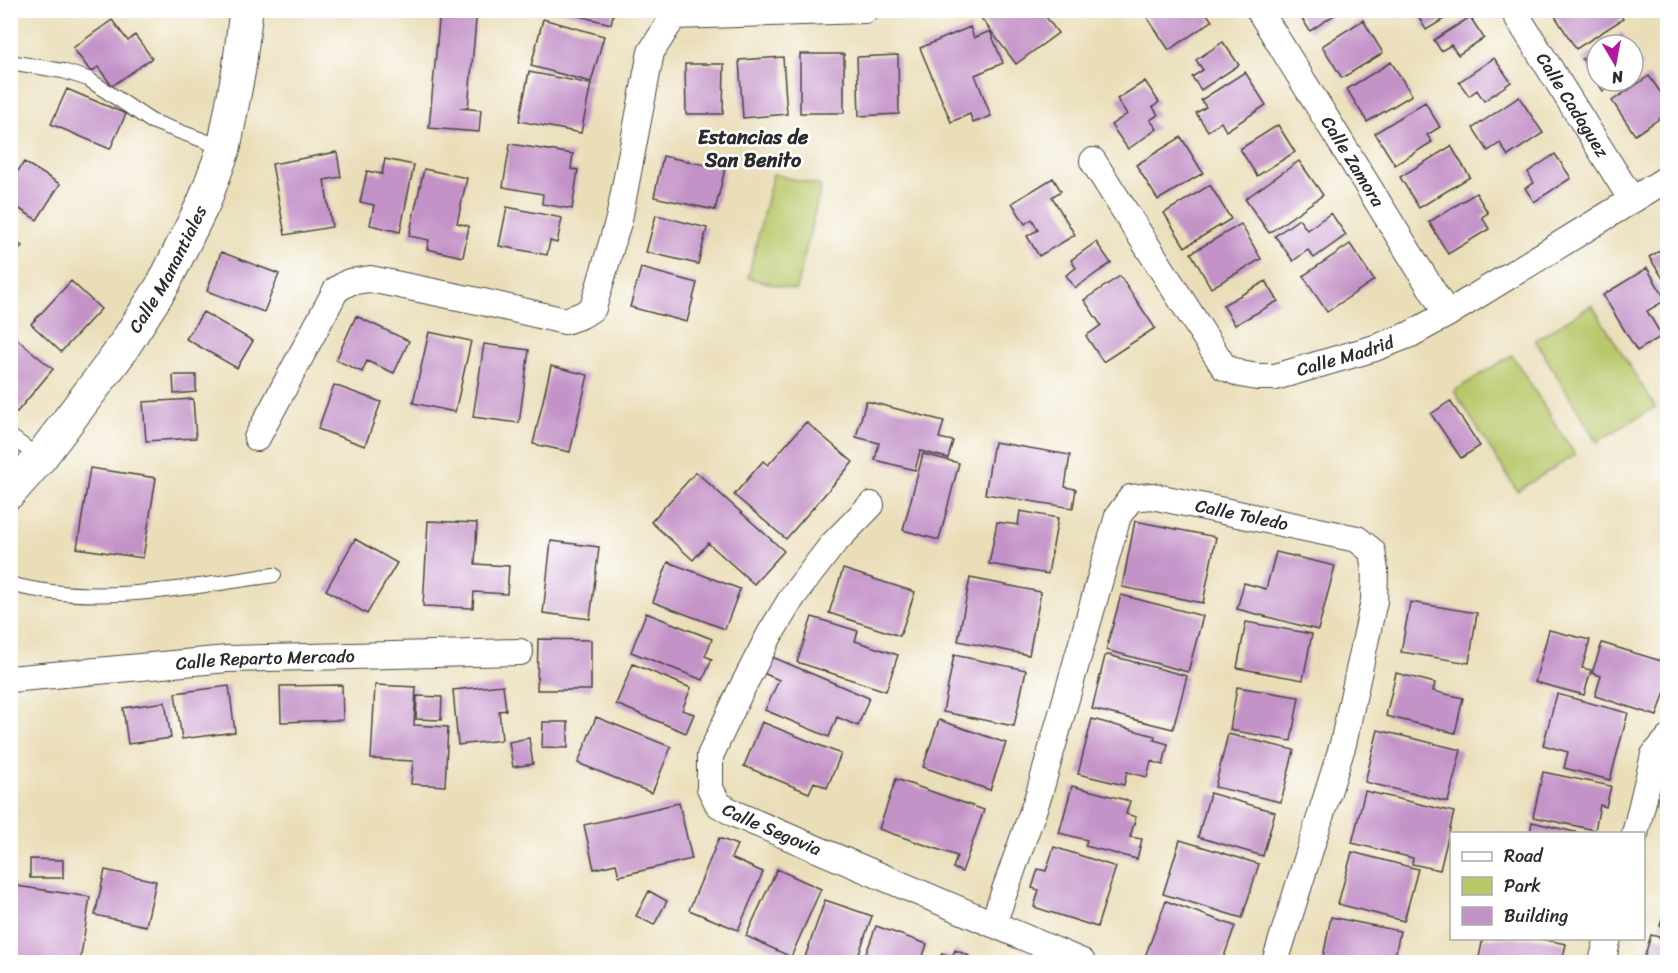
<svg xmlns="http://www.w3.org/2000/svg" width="1678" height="973" viewBox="0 0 1678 973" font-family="Sriracha,sans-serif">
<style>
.green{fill:#b8c769;stroke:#72794a;stroke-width:1.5}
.building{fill:#c392c7}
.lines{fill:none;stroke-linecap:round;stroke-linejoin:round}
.lane-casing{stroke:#484640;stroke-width:16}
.street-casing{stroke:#484640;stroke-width:28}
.secondary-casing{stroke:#484640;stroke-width:35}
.lane{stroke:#fff;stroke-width:14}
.street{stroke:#fff;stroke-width:26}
.secondary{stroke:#fff;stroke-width:33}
.labels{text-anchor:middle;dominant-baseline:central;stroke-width:5;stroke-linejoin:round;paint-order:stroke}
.street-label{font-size:18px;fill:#2b2b2b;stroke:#fff}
.neighbourhood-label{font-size:20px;font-weight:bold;fill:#2b2b2b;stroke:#fff}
</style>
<rect width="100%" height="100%" fill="#fff"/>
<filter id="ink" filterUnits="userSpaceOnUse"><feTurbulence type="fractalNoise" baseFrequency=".0167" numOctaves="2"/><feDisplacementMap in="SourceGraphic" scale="12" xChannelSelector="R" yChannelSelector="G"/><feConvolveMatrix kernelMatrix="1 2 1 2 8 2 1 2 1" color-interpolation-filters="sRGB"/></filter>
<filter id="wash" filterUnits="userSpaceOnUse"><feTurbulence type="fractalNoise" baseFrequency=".008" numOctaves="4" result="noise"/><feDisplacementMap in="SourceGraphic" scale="24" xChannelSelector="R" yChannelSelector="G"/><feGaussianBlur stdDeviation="1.35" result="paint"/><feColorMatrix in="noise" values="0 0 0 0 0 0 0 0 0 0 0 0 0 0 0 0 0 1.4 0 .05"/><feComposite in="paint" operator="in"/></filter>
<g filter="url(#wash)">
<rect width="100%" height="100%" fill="#eadeb9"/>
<path class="green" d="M773,174L821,186L796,290L748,278Z
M1592,305L1655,407L1597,442L1535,340Z
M1512,355L1575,455L1517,491L1454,391Z"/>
<g id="blocks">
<path class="building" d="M440,10H477L468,108H460L481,110L479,132L429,128Z
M555,10H614L611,24Z
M975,10H1041L1058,33L1016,64Z
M1142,10H1204L1212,21L1169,50Z
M1296,10H1342L1310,31Z
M1415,10H1459L1426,30Z
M1557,10H1618L1623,19L1576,49L1553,13Z
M1470,17L1484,38L1458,55L1451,45L1441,51L1434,40Z
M543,19L604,36L591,82L531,66Z
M112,20L128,41L135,35L152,58L112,86L98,67L91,72L73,48Z
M1363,20L1383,53L1342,78L1322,46Z
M970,27L974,38L990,31L1003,63L975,75L991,116L973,123L970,114L951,122L920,48Z
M1622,33L1630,45H1603Z
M1223,42L1239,65L1201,90L1192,77L1203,70L1196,60Z
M1597,49V81H1619L1603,91L1582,59Z
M1633,50L1643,65L1633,72Z
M800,54H844V113H800Z
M898,55L899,114L859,116L857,57Z
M783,57L787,114L743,118L739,60Z
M1494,58L1511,82L1484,101L1477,90L1469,96L1459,82Z
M1391,62L1412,95L1367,122L1347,89Z
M685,64H724L723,114H686Z
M529,72L591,84L581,133L519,121Z
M1245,72L1266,105L1226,131L1221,122L1208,131L1196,113L1206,107L1201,100Z
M1649,76L1668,103V113L1635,135L1612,101Z
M1145,81L1159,102L1153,107L1158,115L1150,120L1157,129L1128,149L1111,125L1127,114L1117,99Z
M67,89L126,114L110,149L51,124Z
M1519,97L1543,133L1508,156L1500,143L1488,151L1473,128Z
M1425,102L1440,127L1427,135L1432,142L1395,165L1375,133Z
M1278,125L1295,152L1257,176L1240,149Z
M10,133L17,136L10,152Z
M1181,137L1203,173L1158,200L1136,165Z
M510,144L573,154L571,169L578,170L572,209L542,204L543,194L503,187Z
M1451,146L1470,177L1419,208L1400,177Z
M337,152L341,177L324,180L332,227L285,235L272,164Z
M1555,154L1571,178L1534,202L1525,188L1534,183L1528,172Z
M663,156L725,169L715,210L654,197Z
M385,159L414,165L400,232L370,225L374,205L360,202L367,171L382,174Z
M1299,161L1323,195L1269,233L1245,199Z
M24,162L60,184L37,220L10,203V183Z
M424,169L467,178L457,223L469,226L463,257L427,249L429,240L409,236Z
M1053,178L1061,191L1052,197L1075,235L1039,256L1027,236L1038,230L1032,219L1025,224L1012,203Z
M1210,185L1231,219L1185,247L1164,213Z
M1476,193L1488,213L1482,217L1489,229L1448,254L1429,222Z
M507,207L562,218L557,243L550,241L547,255L499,246Z
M1331,213L1346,235L1314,258L1308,250L1293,261L1275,236L1299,219L1307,230Z
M656,215L707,228L698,264L646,252Z
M1241,224L1261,259L1211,288L1191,253Z
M10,238L22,246L10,262Z
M1096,242L1111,263L1075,288L1066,275L1076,268L1071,260Z
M1350,244L1374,280L1327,312L1303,276Z
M1668,246V286L1649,257Z
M221,252L279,274L264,312L207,291Z
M641,268L697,283L687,322L630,307Z
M1647,268L1666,300L1647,311L1662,336L1637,351L1603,295Z
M1120,276L1155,328L1103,362L1086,336L1101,325L1084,300Z
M71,281L101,309L61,352L31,324Z
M1266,281L1278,301L1235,325L1223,305Z
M203,312L253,341L237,368L186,339Z
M356,316L409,341L394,373L367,361L362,372L336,360Z
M429,332L471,341L455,412L413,403Z
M13,336L53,369L17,412L10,407V339Z
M484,344L529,350L519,423L473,417Z
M551,366L588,375L570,452L533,444Z
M173,375H196V392L174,394Z
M334,385L381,402L365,446L318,429Z
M193,399L196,438L146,441L143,402Z
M866,401L944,421L939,438L953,441L948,458L920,451L915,470L875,460L879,443L856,437Z
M1450,401L1480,446L1461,458L1431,414Z
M806,422L853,462L786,539L734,495L763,461L768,465Z
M994,442L1070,455L1065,487L1076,489L1073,508L985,494Z
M923,454L959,463L939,540L903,530Z
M90,468L156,478L143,558L77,548Z
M696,472L784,551L754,584L708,543L693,560L651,522Z
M1020,511L1058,518L1048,574L989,564L997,522L1018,525Z
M428,521L477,523L475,564L509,566L507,594L474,592L473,608L423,606Z
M1135,521L1216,537L1203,603L1122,587Z
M355,539L397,563L367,614L326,590Z
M551,541L599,547L590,619L543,613Z
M1276,552L1335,566L1318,630L1237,609L1244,583L1266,589Z
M668,562L740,589L725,629L653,602Z
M843,569L915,592L900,636L829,613Z
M970,578L1041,592L1029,655L958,641Z
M1121,595L1203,616L1188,672L1106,650Z
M1410,602L1477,613L1469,663L1401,652Z
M646,613L712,639L705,656L712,659L703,680L631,652Z
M812,617L858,631L855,641L898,655L886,691L797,662Z
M1246,622L1312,634L1303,680L1237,668Z
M1549,630L1590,640L1582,668L1591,670L1584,695L1535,682Z
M538,639L591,640V690H537Z
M1602,643L1668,663V682L1657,716L1595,696L1601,676L1592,673Z
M954,655L1026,670L1014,726L943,712Z
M1108,655L1187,676L1173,729L1092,709L1105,656Z
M770,656L869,698L858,726L837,717L829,737L765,710L779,680L763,673Z
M633,664L691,688L682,710L694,714L686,733L616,704Z
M1396,673L1435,683L1433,691L1463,698L1455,733L1386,716Z
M342,685L343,720L281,722L280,686Z
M375,685L416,687L414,725L448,727L445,786L411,784L413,761L371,759Z
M503,685L506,710L499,711L502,740L458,745L453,690Z
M229,686L235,732L182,739L175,693Z
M1237,687L1299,697L1291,741L1230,730Z
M1557,694L1628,713L1610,780L1564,768L1568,752L1543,745Z
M417,696L442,697L441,720L416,719Z
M165,702L171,738L128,744L123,708Z
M596,717L671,747L652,793L578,763Z
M1092,719L1155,736L1154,740L1168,744L1163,765L1151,761L1147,777L1127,772L1124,785L1078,774Z
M939,720L1006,743L990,790L923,767Z
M543,722H568V748L542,747Z
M762,722L841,754L827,788L814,782L809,793L744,766Z
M1378,730L1461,750L1448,802L1365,782Z
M1228,734L1294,750L1281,802L1215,787Z
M529,738L533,764L513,767L509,742Z
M1543,772L1611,786L1606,807L1600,805L1595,830L1533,817Z
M896,779L984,810L962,872L953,868L957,856L879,829Z
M1072,786L1130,801L1126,814L1136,817L1130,837L1142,839L1137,859L1085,846L1087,840L1059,833Z
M1365,791L1454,812L1440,870L1412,864L1413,858L1352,843Z
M1210,793L1275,812L1263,856L1198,837Z
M679,803L692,859L619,876L616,864L594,869L584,825Z
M1532,822L1579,833L1578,834H1530Z
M719,838L737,845L731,858L763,872L738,930L689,910Z
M1180,840L1259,864L1242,918L1163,894Z
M1054,847L1116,867L1097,927L1034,907L1039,890L1032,888L1038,869L1046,871Z
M1352,852L1418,869L1404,921L1338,904Z
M30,859L63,860V878H30Z
M777,869L821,889L791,957L746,936Z
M105,870L156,881L146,926L95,915Z
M10,885L90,897L80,962H10Z
M649,891L667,901L654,925L636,916Z
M1667,898H1668V928L1660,926Z
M825,900L872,916L856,962H811L804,960Z
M1166,901L1235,926L1222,962H1143Z
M1331,917L1400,931L1394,962H1322Z
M876,926L927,944L921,962H863Z
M1651,935L1668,939V962H1643Z
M1483,938H1537L1566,944L1562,962H1478Z
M955,950L969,956L966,962H938L942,953L952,957Z"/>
</g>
</g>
<g filter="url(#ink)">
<use href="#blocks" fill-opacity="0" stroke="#484640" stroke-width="1.5"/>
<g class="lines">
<g class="lane-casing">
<path id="lane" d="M10,62L63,71L88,79L151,121L224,148
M10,436L40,458
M10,584C93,607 191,587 274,575"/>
</g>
<g class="street-casing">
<g id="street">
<path id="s1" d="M1259,10L1447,314"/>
<path id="s2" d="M1513,10L1632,200"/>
<path id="s3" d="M1093,161L1224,367L1241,374L1257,377H1275L1375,348L1411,334L1447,314L1668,178"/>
<path d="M257,438L336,290L349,282L370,279L483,302L565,321L582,315L593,308L619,219L651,52L674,16L865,10"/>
<path id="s4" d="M871,505L832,545L793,596L770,634L740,692L710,756V788L718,804L735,814L1082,962"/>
<path id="s5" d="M10,679L227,659L520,652"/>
<path d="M1635,834L1654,755L1668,739"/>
<path id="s6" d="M993,924L1039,794L1118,516L1131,498L1152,496L1357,539L1372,551L1375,571L1374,601L1343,744L1275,962"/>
<path d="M1602,962L1608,938"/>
</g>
</g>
<g class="secondary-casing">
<g id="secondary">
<path id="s7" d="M10,492L40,458L118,355L164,283L204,202L224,148L239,69L246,10"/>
</g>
</g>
<use href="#lane" class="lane"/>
<use href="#street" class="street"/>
<use href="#secondary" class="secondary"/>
</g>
</g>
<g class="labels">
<g class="street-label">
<text stroke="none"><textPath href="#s2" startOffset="112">Calle Cadaguez</textPath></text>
<text stroke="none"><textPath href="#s1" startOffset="178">Calle Zamora</textPath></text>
<text stroke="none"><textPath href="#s7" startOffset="274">Calle Manantiales</textPath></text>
<text stroke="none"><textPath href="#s3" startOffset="370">Calle Madrid</textPath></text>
<text stroke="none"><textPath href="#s6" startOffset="562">Calle Toledo</textPath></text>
<text stroke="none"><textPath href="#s5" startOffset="256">Calle Reparto Mercado</textPath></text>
<text stroke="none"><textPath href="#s4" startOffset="410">Calle Segovia</textPath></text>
</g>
<g class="neighbourhood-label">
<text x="753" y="137">Estancias de<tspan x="753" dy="23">San Benito</tspan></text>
</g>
</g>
<rect width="1678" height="973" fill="none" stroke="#fff" stroke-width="36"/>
<rect x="1450" y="832" width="195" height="108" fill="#ffffff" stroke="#aaaaaa" stroke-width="1.5"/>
<rect x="1462" y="852" width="30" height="9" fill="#ffffff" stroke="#aaaaaa" stroke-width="1.5"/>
<text x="1504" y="862" font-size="18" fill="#2b2b2b">Road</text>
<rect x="1462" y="877" width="30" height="18" fill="#b8c769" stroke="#aaaaaa" stroke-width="1.5"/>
<text x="1504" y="892" font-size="18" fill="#2b2b2b">Park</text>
<rect x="1462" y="907" width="30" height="18" fill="#c392c7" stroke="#aaaaaa" stroke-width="1.5"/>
<text x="1504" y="922" font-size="18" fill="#2b2b2b">Building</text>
<g transform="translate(1615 63) rotate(170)"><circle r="28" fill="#ffffff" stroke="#aaaaaa" stroke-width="1.5"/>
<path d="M0-4.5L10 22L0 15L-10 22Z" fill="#b5179e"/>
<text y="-9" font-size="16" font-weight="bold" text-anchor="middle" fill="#2b2b2b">N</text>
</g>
</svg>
